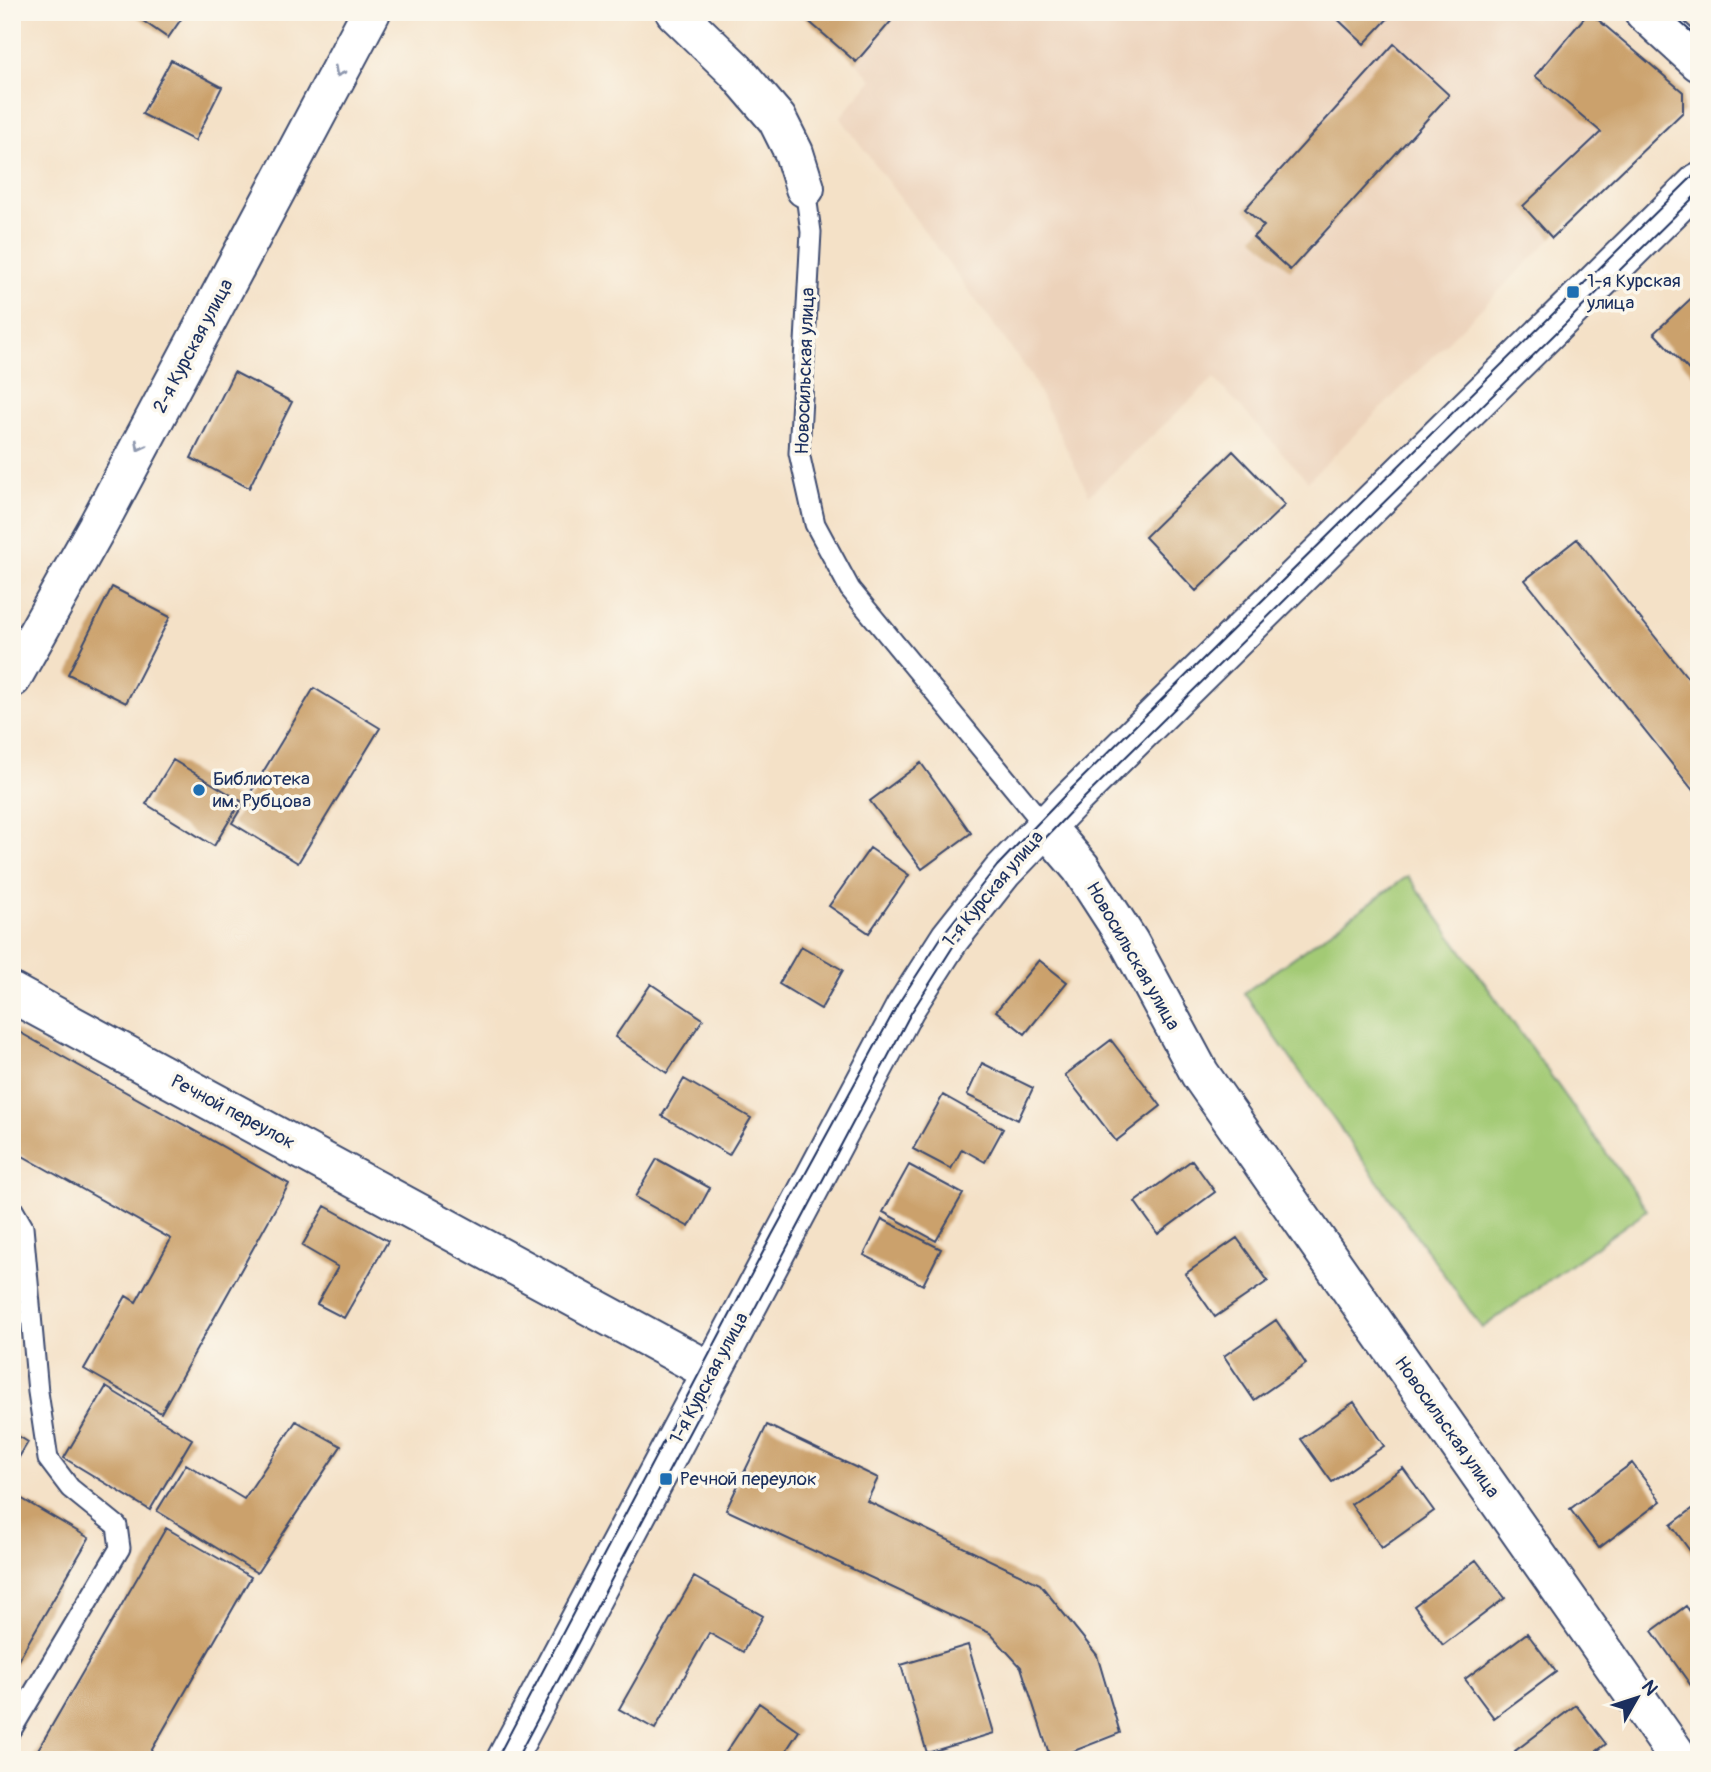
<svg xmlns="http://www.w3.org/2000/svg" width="1711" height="1772" viewBox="0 0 1711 1772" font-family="Pangolin,sans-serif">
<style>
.built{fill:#ecd2ba}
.green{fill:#a3ca75;stroke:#5f7c6a;stroke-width:2}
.building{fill:#cba16c}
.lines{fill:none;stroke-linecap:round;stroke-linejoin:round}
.service-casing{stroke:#3c4a6e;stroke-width:23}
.minor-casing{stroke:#3c4a6e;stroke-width:42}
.secondary-casing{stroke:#3c4a6e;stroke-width:42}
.service{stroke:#fff;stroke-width:19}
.minor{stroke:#fff;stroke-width:38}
.secondary{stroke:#fff;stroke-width:38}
.tram{stroke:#1b2f5e;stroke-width:2}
.oneway{stroke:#8d97ae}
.poi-dot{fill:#1f6fb2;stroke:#fbf7ec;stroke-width:2.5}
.labels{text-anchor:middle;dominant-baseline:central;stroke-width:7;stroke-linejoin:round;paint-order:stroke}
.poi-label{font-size:19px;fill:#1b2f5e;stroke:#fbf7ec;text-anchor:start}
.street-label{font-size:19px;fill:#1b2f5e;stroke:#fbf7ec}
</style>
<rect width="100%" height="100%" fill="#fbf7ec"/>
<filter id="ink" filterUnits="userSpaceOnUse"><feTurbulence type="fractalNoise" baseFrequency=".0143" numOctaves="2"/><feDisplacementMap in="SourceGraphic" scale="14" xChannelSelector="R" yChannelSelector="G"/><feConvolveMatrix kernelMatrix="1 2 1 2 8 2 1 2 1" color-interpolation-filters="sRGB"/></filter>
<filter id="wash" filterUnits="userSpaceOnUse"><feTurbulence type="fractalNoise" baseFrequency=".00686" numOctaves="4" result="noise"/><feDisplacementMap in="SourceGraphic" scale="28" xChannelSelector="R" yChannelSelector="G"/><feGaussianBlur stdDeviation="1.57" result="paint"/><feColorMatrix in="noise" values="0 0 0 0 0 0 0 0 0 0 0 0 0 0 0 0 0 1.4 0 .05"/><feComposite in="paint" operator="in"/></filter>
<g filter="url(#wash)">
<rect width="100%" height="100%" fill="#f4e1c7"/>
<path class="built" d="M798,12H1589L1683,92V112L1552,238L1308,481L1214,378L1089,495L1031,375L840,117L872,80L856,62Z"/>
<path class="green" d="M1408,876L1647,1210L1482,1328L1244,993Z"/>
<g id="blocks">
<path class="building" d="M130,12H186L168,38Z
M798,12H899L856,62Z
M1330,12H1394L1364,44Z
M1589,12L1683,92V112L1552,238L1523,206L1601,132L1535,76Z
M1394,44L1449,95L1290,270L1253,237L1264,226L1245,209Z
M171,60L222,87L195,141L142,114Z
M1699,291V381L1654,333Z
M234,372L292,402L249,488L191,458Z
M1233,451L1285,505L1196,591L1145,537Z
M1577,539L1699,692V798L1525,580Z
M112,587L170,617L126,703L68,674Z
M314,688L380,728L298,863L232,823Z
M173,760L241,801L214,846L146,804Z
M921,763L971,833L922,869L870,801Z
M870,848L909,875L869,933L829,906Z
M801,946L843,970L821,1009L779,984Z
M1039,960L1067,982L1025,1034L996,1011Z
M651,984L703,1019L667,1073L615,1037Z
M12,1028L289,1184L161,1413L84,1369L126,1296L136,1302L171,1239L12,1150Z
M1111,1040L1161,1106L1116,1141L1065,1075Z
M982,1063L1033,1088L1018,1120L967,1095Z
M684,1079L751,1118L729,1155L662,1116Z
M943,1095L1003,1129L985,1162L962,1149L951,1169L913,1149Z
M657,1159L710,1188L689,1227L635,1197Z
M1192,1160L1215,1192L1158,1234L1135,1202Z
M909,1165L963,1194L936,1241L883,1212Z
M325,1206L388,1241L344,1318L317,1304L338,1267L302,1246Z
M882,1219L941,1249L923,1285L864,1255Z
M1237,1238L1268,1281L1215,1317L1185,1274Z
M1276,1320L1306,1364L1254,1400L1224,1356Z
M106,1387L192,1439L150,1510L64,1458Z
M1354,1402L1384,1446L1332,1482L1301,1439Z
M296,1421L341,1446L257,1573L157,1511L186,1464L244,1499Z
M767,1425L878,1478L867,1501L1040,1584L1097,1655L1120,1733L1051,1760L1021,1667L990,1633L726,1510Z
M12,1432L28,1442L12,1469Z
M1632,1463L1661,1501L1599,1548L1570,1509Z
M1403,1468L1434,1511L1382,1548L1351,1504Z
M12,1493L89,1538L14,1667L12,1666Z
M1699,1504V1563L1671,1525Z
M166,1528L251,1577L146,1760H32Z
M1476,1560L1505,1598L1443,1645L1414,1606Z
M694,1577L763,1616L743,1652L709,1633L655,1729L619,1709Z
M1686,1606L1699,1624V1683L1692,1687L1652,1631Z
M1527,1633L1556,1672L1494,1718L1465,1679Z
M968,1645L994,1733L927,1753L901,1665Z
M759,1703L799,1731L780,1760H721Z
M1576,1705L1606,1744L1585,1760H1522L1515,1751Z"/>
</g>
</g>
<g filter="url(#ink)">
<use href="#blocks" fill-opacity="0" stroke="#3c4a6e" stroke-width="2"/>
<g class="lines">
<g class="service-casing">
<path id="service" d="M805,188L811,232L799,453L815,524L850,589L1045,826
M12,1208L23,1227L38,1392L48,1459L70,1488L117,1526L120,1548L12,1729"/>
</g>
<g class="minor-casing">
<path id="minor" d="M675,12L735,70L777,119L794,153L805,188
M12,678L97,527L371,12
M1045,826L1081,868L1129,942L1200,1074L1680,1760
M12,993L712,1372"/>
</g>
<g class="secondary-casing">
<path id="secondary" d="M1644,12L1699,62
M506,1760L905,1008L950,938L1003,871L1073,798L1699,182"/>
</g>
<use href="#service" class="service"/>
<use href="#minor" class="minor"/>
<use href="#secondary" class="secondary"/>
<path class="tram" d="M1669,12L1699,39
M1686,12L1699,19
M496,1760L772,1235L898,1004L944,933L997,866L1068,792L1699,170
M516,1760L911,1013L956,942L1008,877L1079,803L1699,192"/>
</g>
<defs><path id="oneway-chevron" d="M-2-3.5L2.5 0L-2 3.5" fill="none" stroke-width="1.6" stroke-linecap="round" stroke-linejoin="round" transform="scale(1.75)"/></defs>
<g class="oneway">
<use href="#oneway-chevron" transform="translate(339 72) rotate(118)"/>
<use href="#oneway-chevron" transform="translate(140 446) rotate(118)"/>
</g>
</g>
<g class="poi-dot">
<rect x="1566" y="285" width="14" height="14" rx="3.5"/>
<circle cx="199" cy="790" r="7"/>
<rect x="659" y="1472" width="14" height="14" rx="3.5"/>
</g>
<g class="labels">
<g class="poi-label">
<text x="1587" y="281">1-я Курская<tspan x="1587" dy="22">улица</tspan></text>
<text x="213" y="779">Библиотека<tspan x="213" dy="22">им. Рубцова</tspan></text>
<text x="680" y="1479">Речной переулок</text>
</g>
<g class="street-label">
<text transform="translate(193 346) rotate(-62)">2-я Курская улица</text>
<text transform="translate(805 371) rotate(-88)">Новосильская улица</text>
<text transform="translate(993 889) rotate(-50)">1-я Курская улица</text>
<text transform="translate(1133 956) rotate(60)">Новосильская улица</text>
<text transform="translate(233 1112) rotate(28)">Речной переулок</text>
<text transform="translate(709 1378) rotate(-62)">1-я Курская улица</text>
<text transform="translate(1447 1427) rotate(55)">Новосильская улица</text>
</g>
</g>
<rect width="1711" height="1772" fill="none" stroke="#fbf7ec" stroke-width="42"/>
<g transform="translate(1637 1698) rotate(51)" stroke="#fbf7ec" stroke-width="5" paint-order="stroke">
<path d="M0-5L12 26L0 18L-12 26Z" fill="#1b2f5e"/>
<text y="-10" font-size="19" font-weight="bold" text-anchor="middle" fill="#1b2f5e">N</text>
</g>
</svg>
